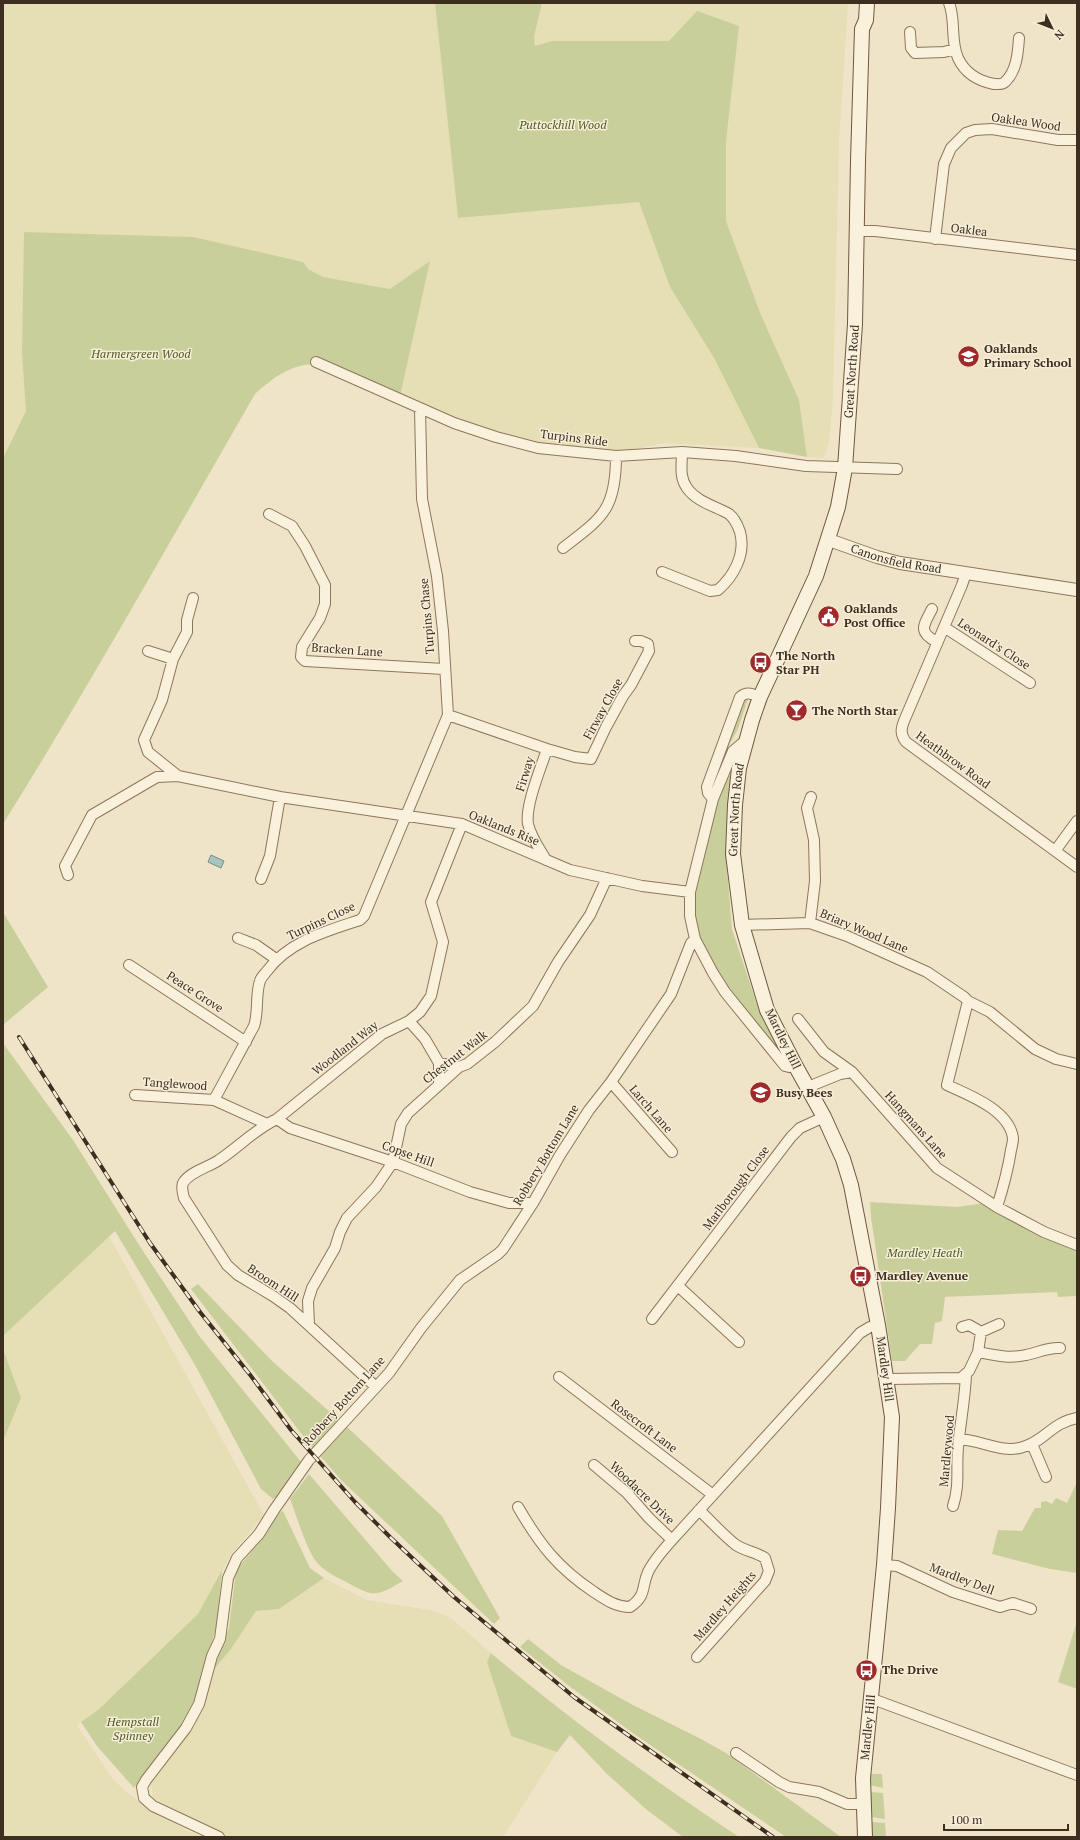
<svg xmlns="http://www.w3.org/2000/svg" width="1080" height="1840" font-family="'PT Serif',serif">
<rect width="100%" height="100%" fill="#f0e4c8"/>
<path fill="#e6deb5" d="M 3,3 L 435,3 L 458,218 L 639,202 L 670,287 L 714,358 L 759,448 L 664,443 L 627,451 L 591,452 L 540,444 L 461,423 L 400,396 L 429,262 L 390,289 L 323,277 L 308,269 L 193,237 L 24,232 L 26,411 L 3,458 Z
M 542,3 L 848,3 L 839,143 L 833,398 L 829,444 L 823,458 L 807,457 L 799,400 L 761,315 L 726,221 L 726,141 L 698,11 L 669,41 L 552,41 L 535,46 L 534,37 Z
M 109,1236 L 264,1515 L 232,1553 L 198,1614 L 98,1710 L 77,1725 L 112,1778 L 124,1790 L 142,1803 L 186,1830 L 202,1837 L 3,1837 L 3,1441 L 21,1398 L 3,1349 L 3,1336 Z
M 324,1578 L 367,1600 L 435,1611 L 451,1618 L 491,1653 L 487,1662 L 511,1736 L 557,1752 L 503,1837 L 226,1837 L 153,1798 L 151,1784 L 186,1736 L 202,1709 L 212,1672 L 231,1649 L 256,1611 L 279,1609 Z"/>
<path fill="#c9cf9b" d="M 435,3 L 542,3 L 534,37 L 535,46 L 552,41 L 669,41 L 697,11 L 739,26 L 726,141 L 726,221 L 761,315 L 799,400 L 807,457 L 759,448 L 714,358 L 670,287 L 639,202 L 458,218 Z
M 24,232 L 193,237 L 303,262 L 308,269 L 323,277 L 390,289 L 430,261 L 400,396 L 321,358 L 317,364 C 291,364 274,377 255,394 C 172,538 91,683 3,824 L 3,458 L 26,411 L 22,352 Z
M 746,698 L 748,699 L 738,729 L 724,754 L 715,783 L 713,782 L 743,699 Z
M 725,776 L 733,776 L 726,856 L 732,929 L 759,1011 L 784,1058 L 730,993 L 700,943 L 695,931 L 694,891 L 716,794 Z
M 3,912 L 48,987 L 3,1025 Z
M 3,1043 L 73,1140 L 141,1248 L 200,1337 L 302,1463 L 279,1495 L 273,1499 L 261,1489 L 195,1365 L 115,1231 L 3,1336 Z
M 870,1202 L 957,1207 L 985,1203 L 1077,1249 L 1077,1296 L 1058,1297 L 1057,1292 L 945,1297 L 942,1321 L 935,1323 L 932,1344 L 920,1344 L 905,1361 L 892,1361 L 871,1217 Z
M 198,1284 L 272,1361 L 339,1420 L 313,1449 L 191,1289 Z
M 3,1349 L 21,1398 L 3,1441 Z
M 346,1426 L 442,1516 L 500,1618 L 494,1624 L 343,1482 L 320,1456 Z
M 309,1474 L 393,1572 L 403,1581 C 377,1596 375,1598 348,1583 C 338,1578 328,1573 319,1565 C 307,1553 297,1516 290,1499 Z
M 1077,1482 L 1077,1573 L 1050,1569 L 992,1554 L 998,1530 L 1022,1531 L 1035,1508 L 1041,1508 L 1041,1502 L 1046,1501 L 1052,1504 L 1056,1498 L 1067,1503 Z
M 283,1511 L 310,1568 L 324,1578 L 279,1609 L 256,1611 L 231,1649 L 212,1672 L 229,1628 L 236,1570 L 267,1533 L 277,1514 Z
M 222,1570 L 217,1624 L 195,1705 L 186,1722 L 134,1788 L 97,1746 L 81,1722 L 98,1710 L 198,1614 Z
M 1077,1621 L 1077,1689 L 1058,1682 Z
M 528,1639 L 561,1665 L 631,1704 L 701,1739 L 726,1753 L 841,1837 L 786,1837 L 634,1734 L 573,1689 L 520,1647 Z
M 491,1653 C 569,1719 653,1780 739,1837 L 683,1837 L 647,1810 L 607,1774 L 570,1735 L 557,1752 L 511,1736 L 487,1662 Z
M 870,1774 L 882,1774 L 883,1788 L 870,1785 Z
M 870,1792 L 883,1793 L 885,1819 L 871,1817 Z
M 871,1822 L 885,1823 L 886,1837 L 873,1837 Z"/>
<path fill="#a9c4bc" stroke="#6f938a" d="M 211,855 L 224,861 L 221,868 L 208,862 Z"/>
<g fill="none" stroke-linecap="round" stroke-linejoin="round">
<defs>
<path id="minor" d="M 949,3 C 956,20 950,40 958,58 C 965,73 978,81 994,84 C 998,84 1002,85 1005,82 C 1017,71 1018,52 1019,38
M 910,32 L 911,48 L 915,53 L 944,52 L 955,49
M 857,231 L 875,231 L 1077,255
M 935,239 L 944,164 L 951,148 L 966,133 L 975,130 L 992,129 L 1058,140 L 1077,140
M 316,362 L 454,423 L 496,437 L 538,448 L 616,456 L 682,452 L 736,456 L 806,466 L 897,469
M 269,514 L 292,526 L 305,546 L 325,585 L 325,604 L 320,618 L 302,647 L 301,657 L 305,661 L 444,669
M 563,548 C 602,518 616,510 616,456
M 662,572 L 710,591 L 718,590 C 734,576 746,554 740,532 C 738,526 734,518 729,514 C 715,506 697,502 687,488 C 679,477 682,465 682,452
M 966,573 L 962,585 L 904,721 C 901,729 900,734 906,742 L 1077,867
M 193,598 L 187,620 L 187,632 L 173,659 L 162,700 L 144,740 L 148,752 L 178,776 L 280,797 L 462,824 L 570,870 L 642,886 L 690,892
M 932,609 C 924,625 917,632 937,642
M 944,627 L 1030,683
M 148,651 L 173,659
M 448,715 L 547,749 L 575,757 L 591,759 L 606,727 L 623,696 L 631,685 L 649,651 L 648,644 L 641,641 L 635,641
M 746,740 L 733,751 L 713,799 L 690,892 L 690,916 L 695,939 L 713,973 L 725,992 L 785,1066 L 789,1067 L 795,1065
M 713,799 L 708,793 L 707,787 L 740,697 C 747,691 752,694 760,697
M 1055,851 L 1077,821
M 546,860 C 539,848 531,837 528,824 C 525,805 541,768 547,749
M 68,875 L 65,866 L 92,815 L 157,777 L 178,776
M 261,879 L 270,856 L 280,797
M 810,923 L 815,881 L 814,840 L 807,808 L 811,797
M 742,925 L 810,923 L 847,936 L 927,972 L 964,997 L 968,1001 L 990,1012 L 1035,1049 L 1056,1059 L 1077,1064
M 238,938 L 256,945 L 276,959
M 129,965 L 246,1042
M 968,1001 L 947,1085 C 969,1095 1009,1110 1013,1138 C 1013,1141 1012,1146 1011,1150 C 1008,1170 1003,1188 997,1207
M 798,1019 L 824,1052 L 852,1072 L 937,1168 L 997,1207 L 1044,1232 L 1077,1245
M 409,1021 L 425,1039 L 439,1063 L 459,1067
M 439,1063 L 439,1084
M 611,1082 L 672,1152
M 808,1087 L 840,1074 L 852,1072
M 135,1095 L 214,1100
M 277,1119 L 290,1128 L 393,1162 L 470,1192 L 509,1203 L 533,1203
M 267,1124 L 214,1100 L 254,1026 C 259,1012 255,995 260,981 C 261,977 265,974 267,971 C 289,941 327,931 360,920 L 364,916 L 448,715 L 443,631 L 437,576 L 422,499 L 420,409
M 678,1286 L 739,1342
M 652,1319 L 791,1137 L 800,1128 L 824,1117
M 309,1325 L 308,1301 L 312,1288 L 335,1248 L 340,1232 L 347,1218 L 376,1187 L 393,1162 L 401,1124 L 408,1113 L 459,1067 L 467,1064 L 495,1042 L 533,1006 L 558,962 L 590,915 L 607,878
M 962,1327 L 969,1325 L 981,1332 L 999,1324
M 978,1352 L 981,1332
M 559,1377 L 713,1495
M 887,1379 L 961,1378 L 969,1371 L 978,1352 C 994,1355 1009,1359 1026,1355 C 1037,1353 1048,1347 1060,1348
M 376,1387 L 290,1308 L 273,1296 L 238,1275 L 227,1265 L 184,1198 C 183,1194 181,1188 183,1183 C 189,1172 209,1167 219,1160 C 239,1147 255,1129 277,1119 L 382,1034 L 409,1021 L 420,1012 L 431,996 L 443,942 L 431,902 L 462,824
M 959,1439 C 981,1440 1002,1454 1023,1447 C 1045,1441 1051,1423 1077,1418
M 1032,1444 L 1046,1477
M 594,1465 L 627,1493 L 649,1518 L 672,1540
M 953,1506 C 960,1485 956,1469 958,1448 C 960,1424 965,1400 966,1375
M 518,1507 C 540,1545 558,1568 594,1592 C 606,1600 616,1607 630,1607 C 647,1595 641,1588 648,1572 C 654,1560 663,1550 672,1540 L 860,1333 L 870,1327 L 878,1325
M 884,1565 L 897,1566 L 953,1592 L 1000,1607 L 1013,1603 L 1031,1609
M 697,1657 L 765,1581 L 769,1571 L 765,1558 C 756,1552 745,1551 736,1545 C 723,1535 711,1521 699,1510
M 870,1698 L 1077,1775
M 736,1753 L 779,1782 L 789,1787 L 819,1792 L 847,1804 L 863,1804
M 219,1837 L 153,1806 L 144,1798 L 142,1787 L 146,1780 L 186,1728 L 199,1704 L 212,1656 L 220,1639 L 228,1578 L 237,1558 L 259,1534 L 274,1510 L 309,1460 L 389,1373 L 421,1328 L 460,1280 L 498,1254 L 503,1249 L 533,1203 L 560,1155 L 589,1110 L 611,1082 L 671,994 L 691,943 L 695,939"/>
<g id="tertiary">
<path id="s1" d="M 829,540 L 877,557 L 900,563 L 1077,590"/>
</g>
<g id="secondary">
<path id="s2" d="M 865,1837 L 863,1778 L 884,1565 L 888,1508 L 892,1417 L 878,1325 L 851,1185 L 843,1159 L 824,1117 L 795,1065 L 767,1010 L 742,925 L 733,854 L 735,805 L 739,768 L 752,720 L 760,697 L 816,576 L 838,507 L 845,468 L 855,324 L 858,161 L 862,29 L 866,20 L 867,3"/>
</g>
</defs>
<use href="#minor" stroke="#8d765c" stroke-width="12"/>
<use href="#tertiary" stroke="#8d765c" stroke-width="14"/>
<use href="#secondary" stroke="#6f573f" stroke-width="16"/>
<use href="#minor" stroke="#faf1dc" stroke-width="10"/>
<use href="#tertiary" stroke="#faf1dc" stroke-width="12"/>
<use href="#secondary" stroke="#faf1dc" stroke-width="14"/>
<defs>
<path id="rail" d="M 19,1037 L 150,1243 L 200,1312 L 251,1376 L 291,1430 L 355,1502 L 391,1538 L 454,1597 L 574,1697 L 773,1837"/>
</defs>
<use href="#rail" stroke="#3d2e20" stroke-width="4"/>
<use href="#rail" stroke="#f7eed8" stroke-width="2.5" stroke-dasharray="8" stroke-linecap="butt"/>
</g>
<defs>
<symbol id="school-disc" viewBox="-11 -11 22 22"><circle r="9.5" fill="#9e2a2b" stroke="#f7eed8"/><path d="M0-5L7-2L0 1L-7-2ZM-4 1L0 2.5L4 1V4Q0 6-4 4Z" fill="#fff"/></symbol>
<symbol id="civic-disc" viewBox="-11 -11 22 22"><circle r="9.5" fill="#9e2a2b" stroke="#f7eed8"/><path d="M-.6-6.5H3V-4.5H.6V-3L4-1V1h2V6H-6V1h2V-1L-.6-3ZM-1.2 2.5V6h2.4V2.5Z" fill="#fff"/></symbol>
<symbol id="bus-disc" viewBox="-11 -11 22 22"><circle r="9.5" fill="#9e2a2b" stroke="#f7eed8"/><path d="M-5-6H5V4H4V6H2V4H-2V6H-4V4H-5ZM-3.5-4V0h7V-4ZM-3.5 1.2v1.5H-2V1.2ZM2 1.2v1.5H3.5V1.2Z" fill="#fff"/></symbol>
<symbol id="bar-disc" viewBox="-11 -11 22 22"><circle r="9.5" fill="#9e2a2b" stroke="#f7eed8"/><path d="M-6-5H6L.8 .8V4.5H3.5V6h-7V4.5H-.8V.8Z" fill="#fff"/></symbol>
</defs>
<g fill-rule="evenodd">
<use href="#school-disc" x="956" y="344" width="25" height="25"/>
<use href="#civic-disc" x="816" y="604" width="25" height="25"/>
<use href="#bus-disc" x="748" y="650" width="25" height="25"/>
<use href="#bar-disc" x="784" y="698" width="25" height="25"/>
<use href="#school-disc" x="748" y="1080" width="25" height="25"/>
<use href="#bus-disc" x="848" y="1264" width="25" height="25"/>
<use href="#bus-disc" x="854" y="1658" width="25" height="25"/>
</g>
<g text-anchor="middle" stroke-width="3" stroke-linejoin="round" paint-order="stroke">
<g font-size="12" fill="#3d2e20" stroke="#f7eed8">
<text transform="translate(1026 122) rotate(8)" y="4">Oaklea Wood</text>
<text transform="translate(969 230) rotate(7)" y="4">Oaklea</text>
<text dy="4" stroke="none"><textPath href="#s2" startOffset="1514">Great North Road</textPath></text>
<text transform="translate(574 438) rotate(7)" y="4">Turpins Ride</text>
<text dy="4" stroke="none"><textPath href="#s1" startOffset="70">Canonsfield Road</textPath></text>
<text transform="translate(427 616) rotate(-95)" y="4">Turpins Chase</text>
<text transform="translate(994 644) rotate(33)" y="4">Leonard's Close</text>
<text transform="translate(347 650) rotate(4)" y="4">Bracken Lane</text>
<text transform="translate(603 709) rotate(-61)" y="4">Firway Close</text>
<text transform="translate(953 760) rotate(36)" y="4">Heathbrow Road</text>
<text transform="translate(525 774) rotate(-73)" y="4">Firway</text>
<text dy="4" stroke="none"><textPath href="#s2" startOffset="1056">Great North Road</textPath></text>
<text transform="translate(504 828) rotate(22)" y="4">Oaklands Rise</text>
<text transform="translate(321 921) rotate(-25)" y="4">Turpins Close</text>
<text transform="translate(864 931) rotate(23)" y="4">Briary Wood Lane</text>
<text transform="translate(195 992) rotate(33)" y="4">Peace Grove</text>
<text transform="translate(783 1039) rotate(64)" y="4">Mardley Hill</text>
<text transform="translate(345 1048) rotate(-38)" y="4">Woodland Way</text>
<text transform="translate(455 1057) rotate(-38)" y="4">Chestnut Walk</text>
<text transform="translate(175 1084) rotate(4)" y="4">Tanglewood</text>
<text transform="translate(651 1109) rotate(49)" y="4">Larch Lane</text>
<text transform="translate(916 1125) rotate(48)" y="4">Hangmans Lane</text>
<text transform="translate(408 1154) rotate(20)" y="4">Copse Hill</text>
<text transform="translate(546 1155) rotate(-59)" y="4">Robbery Bottom Lane</text>
<text transform="translate(736 1188) rotate(-53)" y="4">Marlborough Close</text>
<text transform="translate(273 1283) rotate(33)" y="4">Broom Hill</text>
<text transform="translate(885 1369) rotate(82)" y="4">Mardley Hill</text>
<text transform="translate(344 1401) rotate(-48)" y="4">Robbery Bottom Lane</text>
<text transform="translate(644 1426) rotate(37)" y="4">Rosecroft Lane</text>
<text transform="translate(947 1451) rotate(-85)" y="4">Mardleywood</text>
<text transform="translate(642 1493) rotate(44)" y="4">Woodacre Drive</text>
<text transform="translate(962 1579) rotate(21)" y="4">Mardley Dell</text>
<text transform="translate(725 1606) rotate(-49)" y="4">Mardley Heights</text>
<text dy="4" stroke="none"><textPath href="#s2" startOffset="110">Mardley Hill</textPath></text>
</g>
<g font-size="12" font-style="italic" fill="#4d5a26" stroke="#f7eed8">
<text x="563" y="129">Puttockhill Wood</text>
<text x="141" y="358">Harmergreen Wood</text>
<text x="925" y="1257">Mardley Heath</text>
<text x="133" y="1726">Hempstall<tspan x="133" dy="14">Spinney</tspan></text>
</g>
<g font-size="12" font-weight="bold" fill="#3d2e20" stroke="#f7eed8" text-anchor="start">
<text x="984" y="353">Oaklands<tspan x="984" dy="14">Primary School</tspan></text>
<text x="844" y="613">Oaklands<tspan x="844" dy="14">Post Office</tspan></text>
<text x="776" y="660">The North<tspan x="776" dy="14">Star PH</tspan></text>
<text x="812" y="715">The North Star</text>
<text x="776" y="1097">Busy Bees</text>
<text x="876" y="1280">Mardley Avenue</text>
<text x="882" y="1674">The Drive</text>
</g>
</g>
<rect width="1080" height="1840" fill="none" stroke="#3d2e20" stroke-width="8"/>
<g transform="translate(1052 28) rotate(133)" stroke="#f7eed8" stroke-width="3" paint-order="stroke">
<path d="M0-3L7 15L0 10L-7 15Z" fill="#3d2e20"/>
<text y="-6" font-size="11" font-weight="bold" text-anchor="middle" fill="#3d2e20">N</text>
</g>
<path d="M944 1824v6h124v-6" fill="none" stroke="#3d2e20" stroke-width="2"/>
<text x="950" y="1824" font-size="12" fill="#3d2e20" stroke="#f7eed8" stroke-width="3" paint-order="stroke">100 m</text>
</svg>
